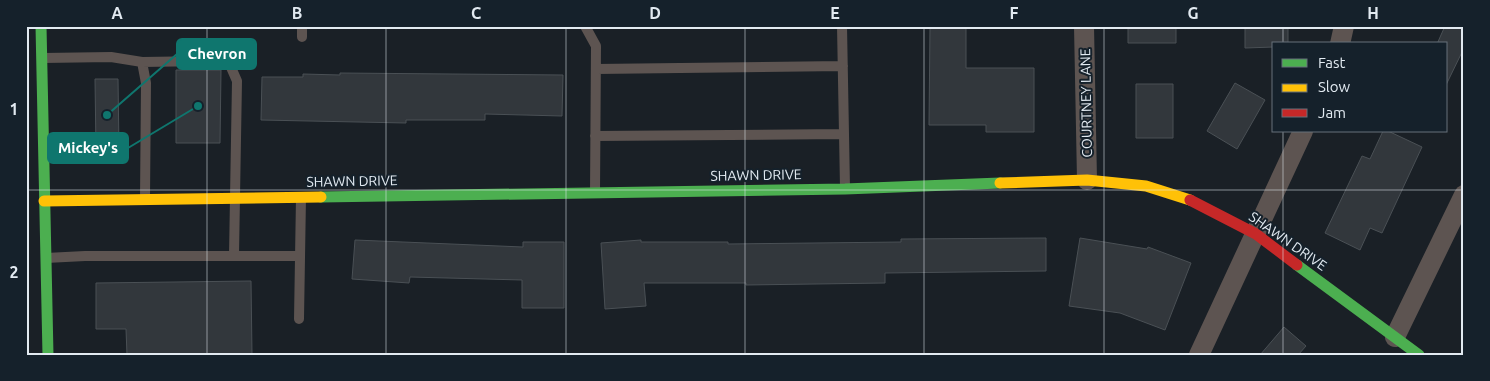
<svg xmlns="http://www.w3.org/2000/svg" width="1490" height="381" font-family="Ubuntu,sans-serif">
<rect width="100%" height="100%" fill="#1a2026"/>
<path fill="#32373c" stroke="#4a5055" d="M 930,26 L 966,26 L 966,68 L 1034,68 L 1034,132 L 986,132 L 986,125 L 929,125 Z
M 1128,26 L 1176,26 L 1176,43 L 1128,43 Z
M 1245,26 L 1288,26 L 1288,44 L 1274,44 L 1274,47 L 1245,48 Z
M 1445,26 L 1464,26 L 1464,48 L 1446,85 L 1446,44 L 1437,44 Z
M 176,70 L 221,70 L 220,143 L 176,143 Z
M 340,73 L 563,75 L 562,116 L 485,114 L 485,120 L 406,120 L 406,123 L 261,120 L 262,77 L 303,77 L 303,74 L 340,75 Z
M 95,79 L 118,79 L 119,150 L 96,150 Z
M 1235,83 L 1265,100 L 1237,149 L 1207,131 Z
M 1136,84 L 1173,84 L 1173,138 L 1136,138 Z
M 1383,131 L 1388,131 L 1422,147 L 1382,233 L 1370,228 L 1360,250 L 1325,233 L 1362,156 L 1370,159 Z
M 1046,238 L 1046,271 L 885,273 L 885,283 L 746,285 L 746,283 L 644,283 L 646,306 L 605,309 L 601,243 L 641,240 L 641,242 L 728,242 L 728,244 L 901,242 L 901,239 Z
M 1080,238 L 1147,249 L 1148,247 L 1191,263 L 1165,330 L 1120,313 L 1069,306 Z
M 355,240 L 523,247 L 523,242 L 564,242 L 564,308 L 522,308 L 522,280 L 410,277 L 409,283 L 352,279 Z
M 251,281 L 252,355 L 127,355 L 126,329 L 96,329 L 96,283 Z
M 1284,327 L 1306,346 L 1298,355 L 1260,355 Z"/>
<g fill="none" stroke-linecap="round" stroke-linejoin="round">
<path stroke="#5d5451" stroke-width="10" d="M 302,26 L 302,37
M 585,26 L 596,46 L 595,192
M 842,26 L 845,188
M 43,58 L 111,57 L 142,62 L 146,83 L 145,198
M 142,62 L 208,61 L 230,65 L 237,81 L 234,255
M 596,69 L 843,66
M 595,136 L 844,134
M 46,258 L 85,256 L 300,256
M 299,319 L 301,197"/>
<path stroke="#5d5451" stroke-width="20" d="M 1084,26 L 1087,180
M 1340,44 L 1344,26
M 1395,337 L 1464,195
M 1199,355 L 1303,131"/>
<path stroke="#4caf50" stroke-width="11" d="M 41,26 L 48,355
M 321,197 L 845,189 L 1000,183
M 1297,265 L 1419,355"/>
<path stroke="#ffc107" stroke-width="11" d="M 1000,183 L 1087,180 L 1146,186 L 1190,200
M 44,201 L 321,197"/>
<path stroke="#c62828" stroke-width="11" d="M 1190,200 L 1256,234 L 1297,265"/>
</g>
<path fill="none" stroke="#e2eaf1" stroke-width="1" stroke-opacity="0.55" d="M 207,26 L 207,355M 386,26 L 386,355M 566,26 L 566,355M 745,26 L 745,355M 924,26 L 924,355M 1104,26 L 1104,355M 1283,26 L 1283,44M 1283,131 L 1283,355M 26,190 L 1464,190"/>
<g text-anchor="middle" stroke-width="4" stroke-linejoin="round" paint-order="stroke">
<g font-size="14" fill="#e2eaf1" stroke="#15212b">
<text transform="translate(1086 103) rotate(-91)" y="5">COURTNEY LANE</text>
<text transform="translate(756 175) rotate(-1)" y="5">SHAWN DRIVE</text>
<text transform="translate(352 181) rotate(-1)" y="5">SHAWN DRIVE</text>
<text transform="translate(1288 241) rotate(35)" y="5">SHAWN DRIVE</text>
</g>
</g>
<path fill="none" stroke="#0f766e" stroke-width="2" d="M107 115L177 54M198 106L128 148"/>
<g fill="#0f766e" stroke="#15212b" stroke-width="2">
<circle cx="107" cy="115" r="5"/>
<circle cx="198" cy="106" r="5"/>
</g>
<g fill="#0f766e" stroke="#0f766e" stroke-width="2">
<rect x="177" y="39" width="79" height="30" rx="5"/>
<rect x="48" y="133" width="80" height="30" rx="5"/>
</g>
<g font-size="15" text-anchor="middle" font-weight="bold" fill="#fff">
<text x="217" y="59">Chevron</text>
<text x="88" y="153">Mickey's</text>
</g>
<rect width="1490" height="381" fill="none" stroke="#15212b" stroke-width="55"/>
<rect x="1272" y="42" width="175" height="90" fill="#15212b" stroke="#67717a"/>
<rect x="1282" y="59" width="25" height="8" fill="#4caf50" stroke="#67717a"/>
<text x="1318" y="68" font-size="15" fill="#e2eaf1">Fast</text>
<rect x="1282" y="84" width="25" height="8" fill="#ffc107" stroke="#67717a"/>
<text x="1318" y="92" font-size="15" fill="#e2eaf1">Slow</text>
<rect x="1282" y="109" width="25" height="8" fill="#c62828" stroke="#67717a"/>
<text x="1318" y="118" font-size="15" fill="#e2eaf1">Jam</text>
<rect x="28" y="28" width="1434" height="326" fill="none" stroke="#e2eaf1" stroke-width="2"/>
<g font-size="16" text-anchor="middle" font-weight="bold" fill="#e2eaf1">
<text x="117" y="19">A</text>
<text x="297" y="19">B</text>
<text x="476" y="19">C</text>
<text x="655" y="19">D</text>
<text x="835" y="19">E</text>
<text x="1014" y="19">F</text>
<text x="1193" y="19">G</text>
<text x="1373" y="19">H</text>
<text x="14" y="115">1</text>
<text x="14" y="278">2</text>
</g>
</svg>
